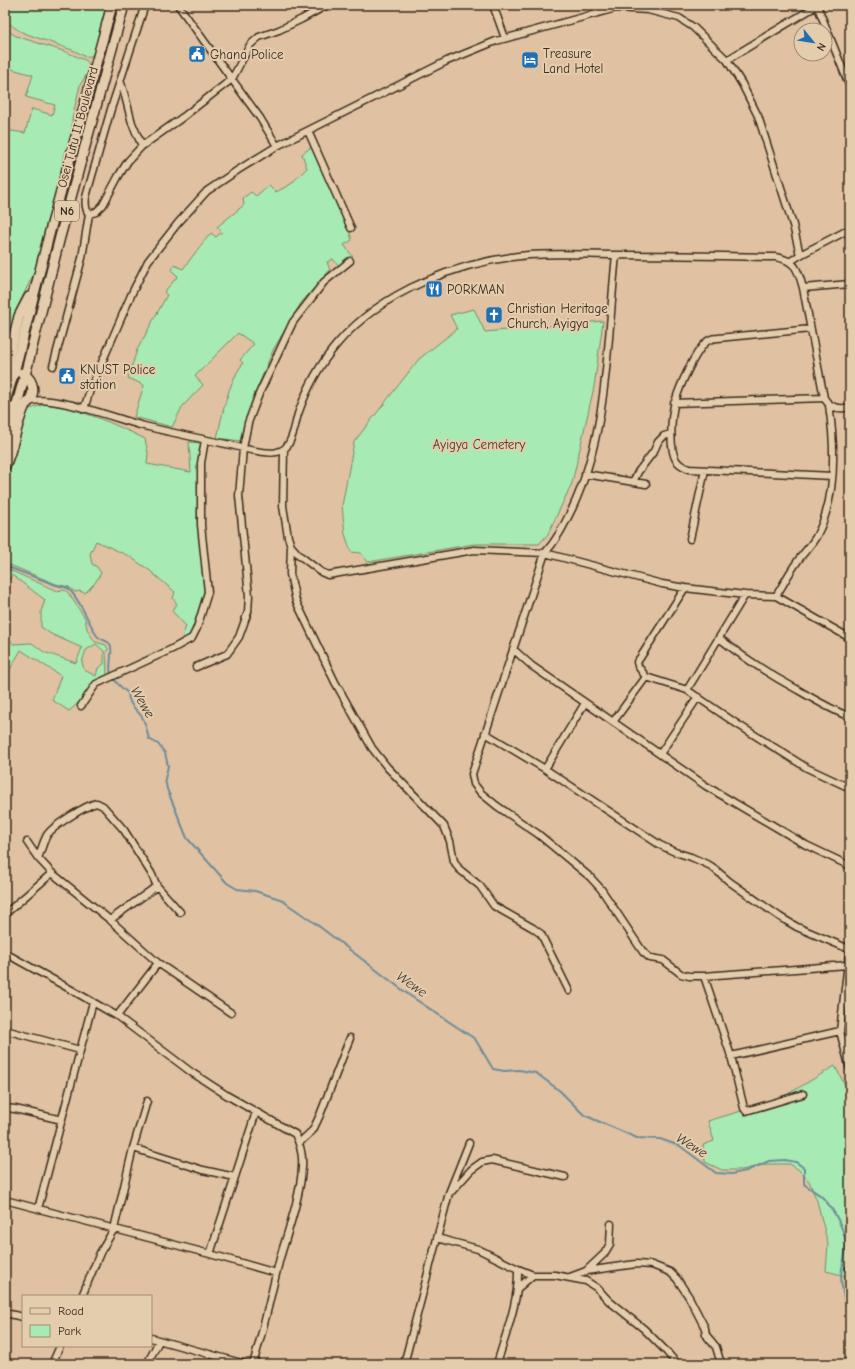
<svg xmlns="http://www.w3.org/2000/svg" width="855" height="1369" font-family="'Comic Neue',sans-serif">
<rect width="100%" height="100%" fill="#e0c2a2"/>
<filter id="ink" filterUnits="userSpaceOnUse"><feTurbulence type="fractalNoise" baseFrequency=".025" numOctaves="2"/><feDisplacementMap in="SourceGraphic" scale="8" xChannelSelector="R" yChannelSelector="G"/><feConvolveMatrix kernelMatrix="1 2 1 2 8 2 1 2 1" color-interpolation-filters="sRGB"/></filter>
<g filter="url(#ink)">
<path fill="#a8eab3" stroke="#728a68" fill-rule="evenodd" d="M 5,5 L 106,5 L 94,53 L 91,56 L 86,57 L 75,51 L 24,33 C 9,25 5,22 5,5 Z
M 5,27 L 11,33 L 16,36 L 66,52 L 87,61 L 89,65 L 88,72 L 80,85 L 72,119 L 72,135 L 34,273 L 16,310 L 5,350 L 5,130 L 25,133 L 32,109 L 52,115 L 55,105 L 26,97 L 33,75 L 5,67 Z
M 313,146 L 344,215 L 352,240 L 344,245 L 353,257 L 339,266 L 333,259 L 327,262 L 330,270 L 301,303 L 273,350 L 252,401 L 241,441 L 217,438 C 223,413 227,385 243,363 L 240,360 L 254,344 L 238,333 L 195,376 L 203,385 L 182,407 L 172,427 L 134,417 L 144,385 L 128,378 L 137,350 L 167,295 L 164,292 L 178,276 L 172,271 L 174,265 L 183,269 L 201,245 L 211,233 L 216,237 L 222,232 L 217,227 L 244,205 L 243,198 L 251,192 L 256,196 L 269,185 L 276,192 L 291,184 L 307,168 L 302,154 Z
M 474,309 L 485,332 L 603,321 L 594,387 L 572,483 L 548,534 L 539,544 L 474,544 L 368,562 L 361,553 L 351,552 L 345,534 L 342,506 L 354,442 L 419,359 L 457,329 L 450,315 Z
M 46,404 C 81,409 113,423 145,439 L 148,453 L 147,464 L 191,472 L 189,442 L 201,443 L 199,476 L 197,519 L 205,588 L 190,636 L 181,641 L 186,626 L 172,611 L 177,604 L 173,598 L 175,592 L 149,570 L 129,556 L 96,541 L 90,554 L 92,564 L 97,567 L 101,573 L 95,583 L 85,593 L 79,591 L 75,592 L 69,587 L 56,584 L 5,563 L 5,476 L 13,455 L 23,416 L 30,409 Z
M 5,568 L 57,591 L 62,590 L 67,591 L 85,618 L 87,629 L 95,642 L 106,645 L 108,649 L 106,652 L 107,676 L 97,682 L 85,697 L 69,711 L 52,700 L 61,676 L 21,650 L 5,678 L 5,632 L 13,644 L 32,643 L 44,652 L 76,663 L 82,648 L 51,634 L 41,627 L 41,612 L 45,600 L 12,575 L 5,585 ZM 96,644 L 104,651 L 104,664 L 98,668 L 96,676 L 84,670 L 82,662 L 86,650 Z
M 835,1066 L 850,1095 L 850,1277 L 826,1271 L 828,1244 L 817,1201 L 809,1181 L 799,1170 L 790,1164 L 768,1164 L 742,1170 L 722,1170 L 705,1162 L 703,1145 L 714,1141 L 708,1121 L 778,1100 Z"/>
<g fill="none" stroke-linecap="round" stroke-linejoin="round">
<path stroke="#6c8c9a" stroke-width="2" d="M 5,566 L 56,585 L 68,588 C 82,602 87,620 97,636 C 100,640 107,640 110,644 C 114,648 108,667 111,674 C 114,682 122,688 128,693 C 129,707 136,708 142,717 C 146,723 147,733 149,739 L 158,744 L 165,753 L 168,766 L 165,779 L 167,789 L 187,838 L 227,883 L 237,889 L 255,891 L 280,899 L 316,924 L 409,995 L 475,1039 L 493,1069 L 504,1071 L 519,1070 L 536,1073 L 560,1091 L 584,1115 L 637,1138 L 660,1139 L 680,1146 L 716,1173 L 732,1174 L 746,1171 L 769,1161 L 785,1160 L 796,1162 L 804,1168 L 804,1184 C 810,1189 818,1193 823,1198 C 833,1208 847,1233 846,1248 C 845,1257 842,1266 841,1275 C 841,1289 845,1303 850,1317"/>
<defs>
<path id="minor" d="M 178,5 L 260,118 L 277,146
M 493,5 L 505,38
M 817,5 L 850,87
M 727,60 L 818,5
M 121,83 L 125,96 L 132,123 L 142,146
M 308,131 L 351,228
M 89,214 L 96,212 L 103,205 L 118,177 L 128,161 L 142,146 L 183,117 L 232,79 L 250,45 L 259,37 L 279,30 L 302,19 L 327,5
M 616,255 C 607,340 609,430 572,509 C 564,525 557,540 545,553 L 478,756 L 472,774 L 474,784 L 481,793 L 497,806 L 538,834 L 590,877 L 601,889 L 643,952 L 650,958 L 663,960 L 681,974 L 689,976 L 704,976 L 847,965
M 791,261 L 800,255 L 850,229
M 803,288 L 850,284
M 811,329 L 718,338 C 715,338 711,339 709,340 C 696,348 679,388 675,402 C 671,415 669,449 676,460 C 679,465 684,467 689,469 L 832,476
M 53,366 L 82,258 L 89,214 C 85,209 85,204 86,197 L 111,109 L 145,5
M 29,402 C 49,393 120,420 144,426 C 173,433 202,439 231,445 C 242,448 267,455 277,452 C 281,451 285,449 287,446 C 294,437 295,424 298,414 C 307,388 320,364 337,344 C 383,290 460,261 529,255 C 559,253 589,255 618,255 C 671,255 723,256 775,257 C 796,260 798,270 803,288 L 824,398 C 830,408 839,410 850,407
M 674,403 L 824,398
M 84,409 L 90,390 L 132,293 L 148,261 L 178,223 L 207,191 L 238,170 L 277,146 L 447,61 L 496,41 L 616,8 L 648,10 L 679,18 L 693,27 L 727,60 L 742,84 L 758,116 L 793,225 L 800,255
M 284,449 L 283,506 L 288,537 L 291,546 L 299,555 L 321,572 L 328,575 L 474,550 L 545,553 L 662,584 L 685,588 L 745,595 L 776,596 L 850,638
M 585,474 L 646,484
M 633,482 L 638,472 L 654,451 L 658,442 L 664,436 L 671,434
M 690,539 L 705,470
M 291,546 L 290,574 L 296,601 L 335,682 L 372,748 L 387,767 L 444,826 L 450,841 L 454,861 L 459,869 L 480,886 L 494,906 L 533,928 L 541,934 L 569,991
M 685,588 L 640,658 L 637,662 L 638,666 L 646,677 L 687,690 L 737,724 L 807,768 L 850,788
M 776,596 C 783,585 789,573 797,562 C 803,553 812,545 817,535 C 837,497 835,446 829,405
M 719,638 C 744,658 770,675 798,690 C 815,700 832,710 850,717
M 513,649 L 532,666 L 706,786 L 806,845 L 850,866
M 196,667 L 227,654 L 239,637 L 248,612 L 249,596 L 239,496 L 243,448 L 248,423 L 259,394 L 293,322 L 324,282 L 350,261
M 687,690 L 745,595
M 81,706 L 96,684 L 172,649 L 192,638 L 197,628 L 208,592 L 201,525 L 201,463 L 205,440
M 613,722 L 646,677
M 485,733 L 545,769 L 660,845 L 675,852 L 691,857 L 711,866 L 730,882 L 780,917 L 797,927 L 849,949
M 660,754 L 698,697
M 545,769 L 585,703
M 27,842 L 38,858 L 52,873 L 110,920 L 158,963 L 231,1013
M 38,858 C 41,851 43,842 47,835 C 53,826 86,805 97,803 L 103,806 L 124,830 L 151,873 L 157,886 L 180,912
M 5,914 L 52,873
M 110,920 L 157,886
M 5,953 L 70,989 L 117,1016 L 191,1072 L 228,1096 L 295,1134 C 300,1144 303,1156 302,1167 C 301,1194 288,1231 280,1258 C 271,1293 264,1329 253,1364
M 704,976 L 731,1056 L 744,1108 L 746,1111 L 803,1094
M 117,1016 L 158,963
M 5,1030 L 80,1050
M 840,1031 L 850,1069
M 731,1056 L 840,1031 L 850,945
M 5,1108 L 15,1109 L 62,1120
M 299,1143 L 313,1130 L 320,1115 L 350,1038
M 133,1148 L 203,1170 L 235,1177
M 452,1191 L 471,1170 L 482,1162 L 492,1160 L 565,1177
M 5,1200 L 210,1254 L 276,1273
M 38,1209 L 93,1002
M 437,1238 L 478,1249 L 518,1269 L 533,1275 L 555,1275 L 586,1281 L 597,1288 L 609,1301 L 644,1329 L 666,1351 L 677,1364
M 210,1254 L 256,1112
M 849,1269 L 850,1270
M 586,1271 L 636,1264 L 652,1265 L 670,1272 L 677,1279 L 689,1297 L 705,1328 L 706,1335 L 716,1347 L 721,1364
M 570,1277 L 586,1271 L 604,1254 L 610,1244 L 611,1224
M 518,1288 L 533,1275
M 82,1296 L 100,1253 L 114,1229 L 133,1148 L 147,1101
M 5,1313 L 23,1317
M 151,1338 L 245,1364
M 52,1364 L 60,1346
M 147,1364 L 159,1341
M 404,1364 L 449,1193 L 469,1143
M 497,1364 C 506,1333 519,1301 518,1269"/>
<path id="highway" d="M 5,372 L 19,316 L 29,297
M 5,402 L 16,365 L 50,231 L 112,5
M 12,408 C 33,410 41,383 22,373
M 5,446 L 25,375 L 60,237 L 124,5
M 5,466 C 14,446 16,424 25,405"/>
</defs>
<use href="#minor" stroke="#3b2a1e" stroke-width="9"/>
<use href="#highway" stroke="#3b2a1e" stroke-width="12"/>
<use href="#minor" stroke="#e4cdad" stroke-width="6"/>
<use href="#highway" stroke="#e4cdad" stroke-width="9"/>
</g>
</g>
<defs>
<symbol id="civic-square" viewBox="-11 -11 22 22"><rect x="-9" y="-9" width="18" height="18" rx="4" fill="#1f6fb2" stroke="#e4cdad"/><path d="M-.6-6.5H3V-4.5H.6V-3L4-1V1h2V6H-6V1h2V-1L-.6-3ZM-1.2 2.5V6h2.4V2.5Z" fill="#fff"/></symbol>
<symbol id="hotel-square" viewBox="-11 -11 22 22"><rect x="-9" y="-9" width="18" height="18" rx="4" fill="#1f6fb2" stroke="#e4cdad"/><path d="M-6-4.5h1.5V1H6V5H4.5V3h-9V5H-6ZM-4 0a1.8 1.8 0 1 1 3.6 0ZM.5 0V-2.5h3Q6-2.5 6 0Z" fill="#fff"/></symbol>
<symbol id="restaurant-square" viewBox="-11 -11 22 22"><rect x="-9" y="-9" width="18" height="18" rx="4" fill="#1f6fb2" stroke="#e4cdad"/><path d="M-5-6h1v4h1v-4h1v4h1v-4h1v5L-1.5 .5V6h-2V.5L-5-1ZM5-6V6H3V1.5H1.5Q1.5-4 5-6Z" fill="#fff"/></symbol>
<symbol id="church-square" viewBox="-11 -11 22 22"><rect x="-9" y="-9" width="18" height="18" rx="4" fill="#1f6fb2" stroke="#e4cdad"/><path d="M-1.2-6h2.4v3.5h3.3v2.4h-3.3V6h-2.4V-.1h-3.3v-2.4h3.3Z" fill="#fff"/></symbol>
</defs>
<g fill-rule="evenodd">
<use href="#civic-square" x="187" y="44" width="20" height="20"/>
<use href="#hotel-square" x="520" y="50" width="20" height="20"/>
<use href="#restaurant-square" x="424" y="279" width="20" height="20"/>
<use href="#church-square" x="484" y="305" width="20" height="20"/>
<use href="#civic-square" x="57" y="366" width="20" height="20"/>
</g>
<g text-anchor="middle" stroke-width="4" stroke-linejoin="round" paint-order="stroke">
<rect fill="#e4cdad" stroke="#6e5b49" stroke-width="1" x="55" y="201" width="24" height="20" rx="3"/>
<g font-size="12" font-weight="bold" fill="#3b2a1e">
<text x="67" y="215">N6</text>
</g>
<g font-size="13" fill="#3b2a1e" stroke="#e4cdad" text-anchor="start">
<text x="543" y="58">Treasure<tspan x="543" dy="15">Land Hotel</tspan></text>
<text x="210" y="59">Ghana Police</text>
<text x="447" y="294">PORKMAN</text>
<text x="507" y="313">Christian Heritage<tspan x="507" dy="15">Church, Ayigya</tspan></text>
<text x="80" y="374">KNUST Police<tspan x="80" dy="15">station</tspan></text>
</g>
<g font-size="13" fill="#3b2a1e" stroke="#e4cdad">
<text transform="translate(77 127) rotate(-75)" y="5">Osei Tutu II Boulevard</text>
</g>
<g font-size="13" fill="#463d2d" stroke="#e4cdad">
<text x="479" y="449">Ayigya Cemetery</text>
</g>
<g font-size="14" font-style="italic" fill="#433a33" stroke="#e4cdad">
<text transform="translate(143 702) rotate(60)" y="5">Wewe</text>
<text transform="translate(412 984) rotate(35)" y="5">Wewe</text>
<text transform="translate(692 1145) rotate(32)" y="5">Wewe</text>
</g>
</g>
<rect width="855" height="1369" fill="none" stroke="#e4cdad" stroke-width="20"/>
<rect x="10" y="10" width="835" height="1349" fill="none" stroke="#3b2a1e" stroke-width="1.5" filter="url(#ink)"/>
<rect x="22" y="1295" width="130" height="52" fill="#e4cdad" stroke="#a08c74"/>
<rect x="30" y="1308" width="20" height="6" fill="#e4cdad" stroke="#a08c74"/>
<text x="58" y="1315" font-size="12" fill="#3b2a1e">Road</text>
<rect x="30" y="1325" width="20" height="12" fill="#a8eab3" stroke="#a08c74"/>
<text x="58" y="1335" font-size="12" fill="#3b2a1e">Park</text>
<g transform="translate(813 42) rotate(120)"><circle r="19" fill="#e4cdad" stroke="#a08c74"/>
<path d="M0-3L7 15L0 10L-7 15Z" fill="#1f6fb2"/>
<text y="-6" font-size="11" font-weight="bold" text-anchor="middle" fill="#3b2a1e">N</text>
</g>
</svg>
